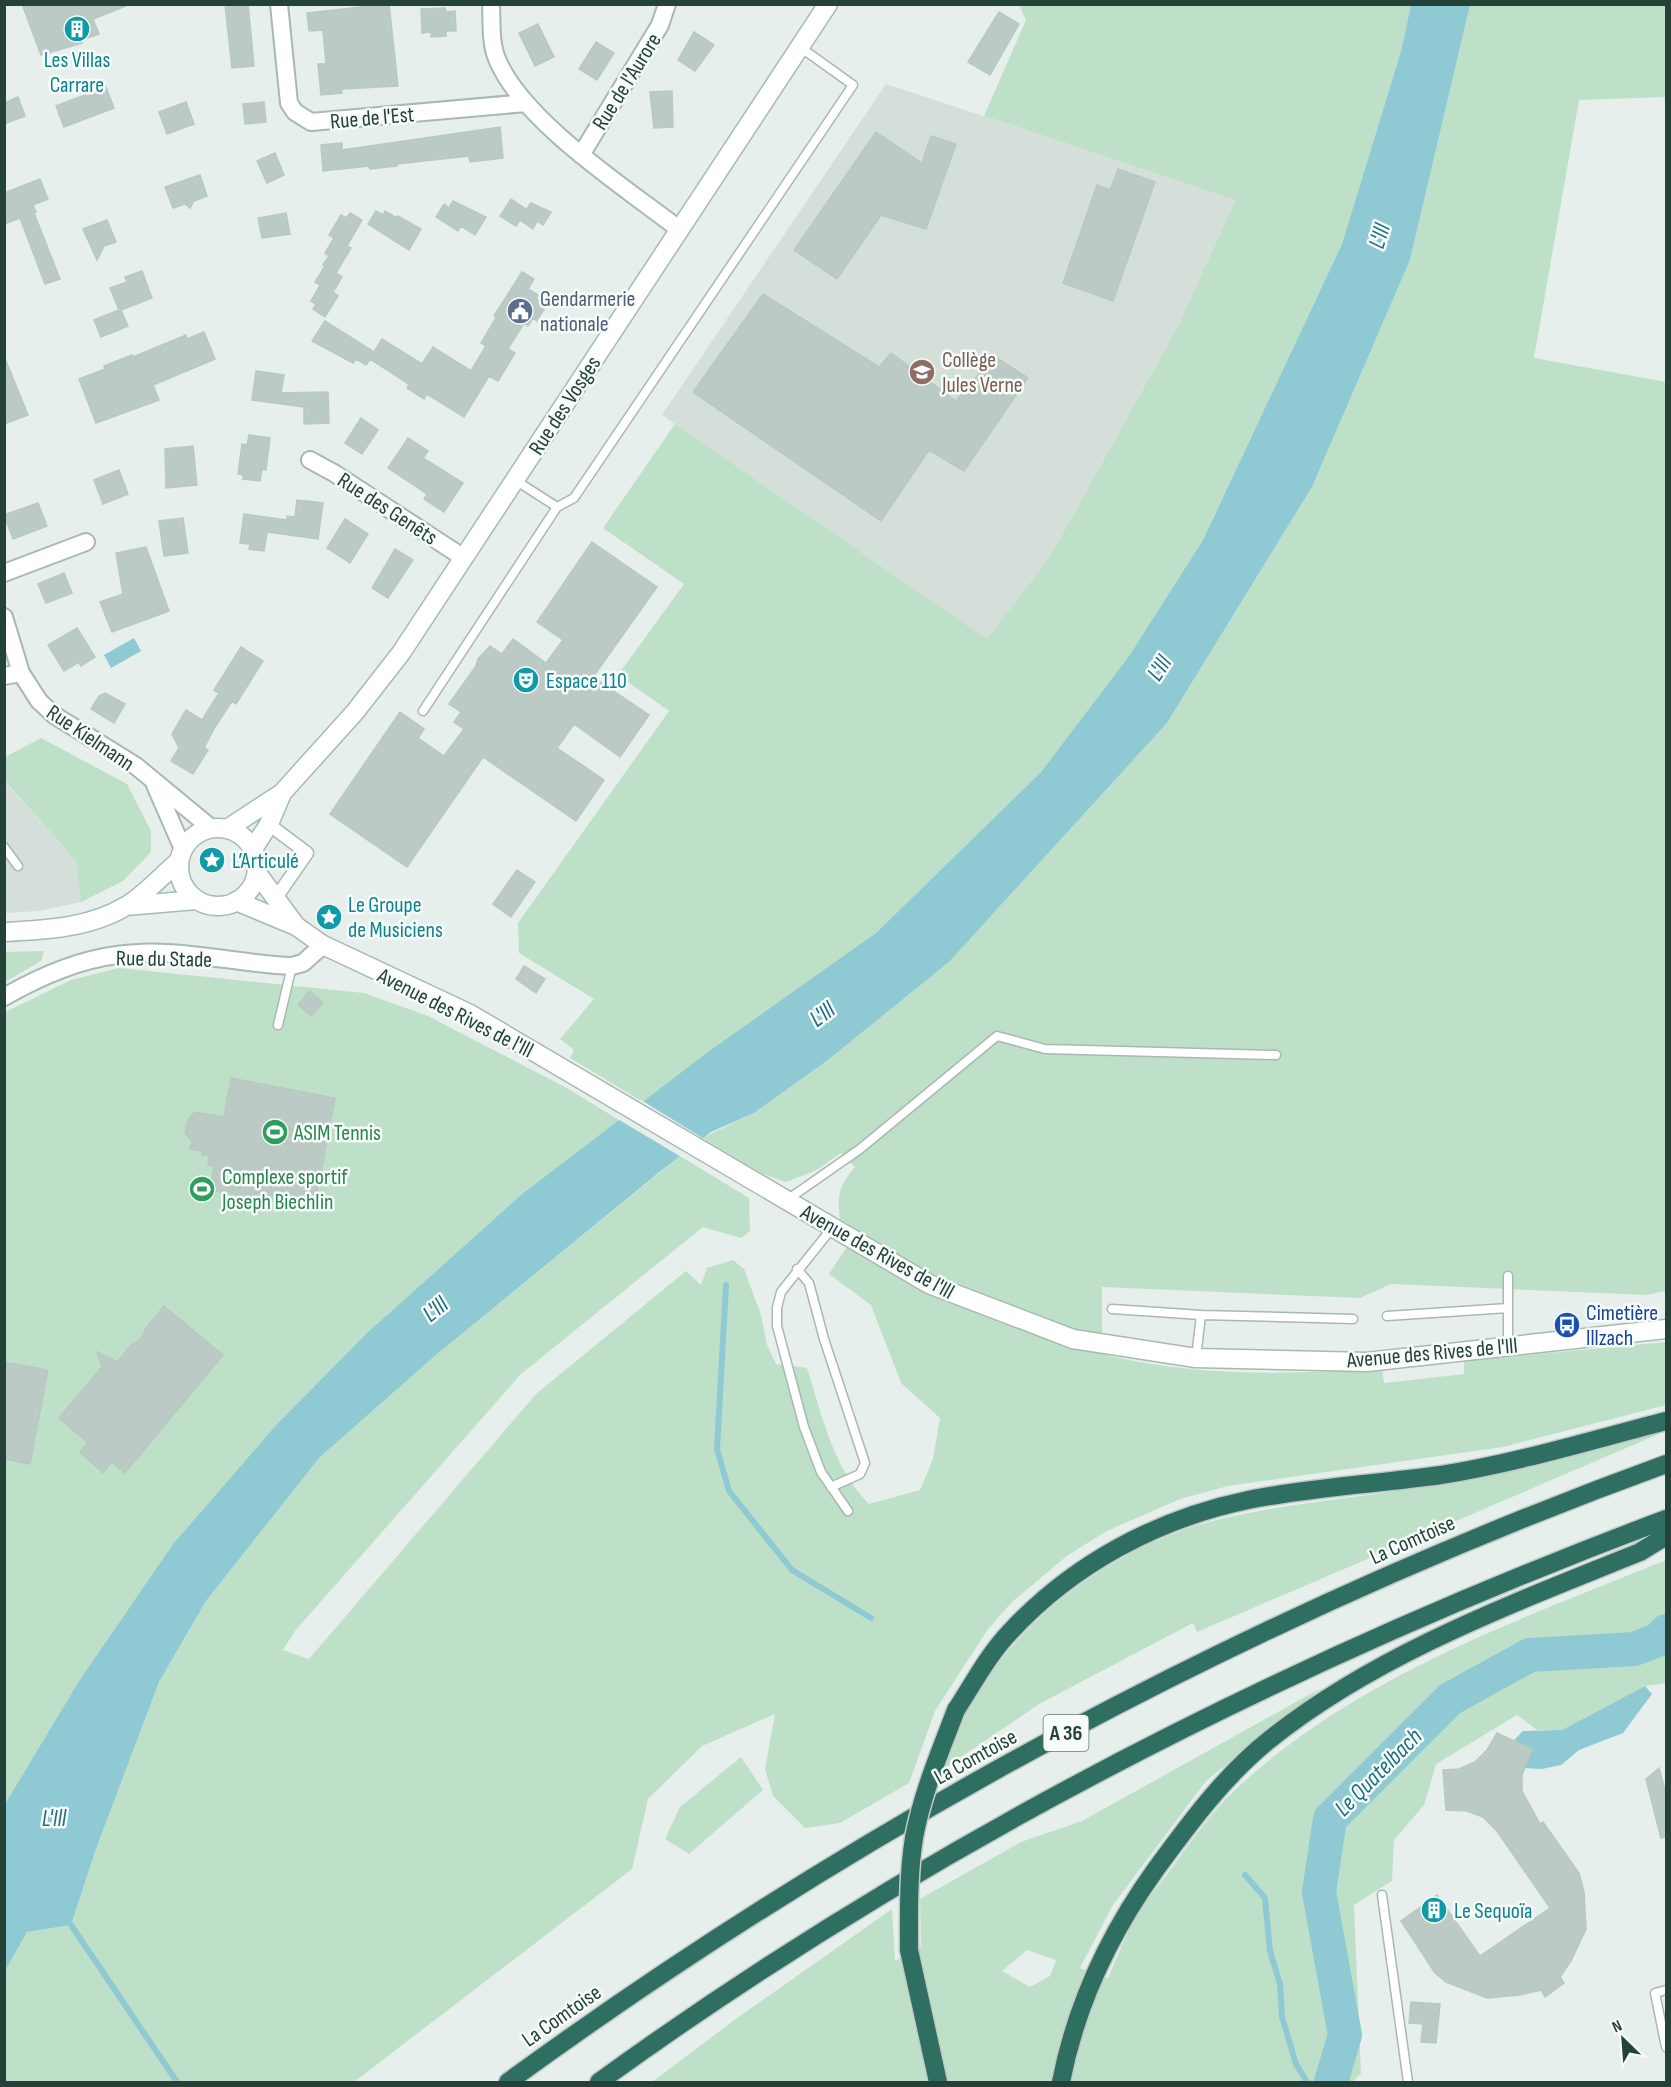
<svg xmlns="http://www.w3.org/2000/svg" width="1671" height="2087" font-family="'Sofia Sans Condensed',sans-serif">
<rect width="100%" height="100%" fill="#e6efeb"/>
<path fill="#d4dfda" d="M 886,84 L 1237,200 L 1177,328 L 1049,558 L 987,639 L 662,415 Z
M 4,781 L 76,861 L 81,902 L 39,911 L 5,913 Z"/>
<path fill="#bfe0c8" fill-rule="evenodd" d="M 1019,5 L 1411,5 L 1401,51 L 1342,244 L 1203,540 L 1129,656 L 1041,772 L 876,933 L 643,1102 L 570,1058 L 574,1050 L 560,1039 L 594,999 L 519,953 L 518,923 L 669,711 L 618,675 L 684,584 L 603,528 L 675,424 L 987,639 L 1049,558 L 1177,328 L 1236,200 L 984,116 L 1026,20 Z
M 1470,5 L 1666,5 L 1666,97 L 1579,100 L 1534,358 L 1666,382 L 1666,1291 L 1645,1295 L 1391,1284 L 1360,1298 L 1102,1287 L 1102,1354 C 1192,1377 1290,1375 1382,1368 L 1384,1383 L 1464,1374 L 1464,1361 L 1666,1342 L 1666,1405 L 1503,1447 L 1228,1486 L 1180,1499 L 1107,1531 L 1068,1555 L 1012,1602 L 988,1629 L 935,1711 L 909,1783 L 840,1823 L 805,1828 L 773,1796 L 765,1769 L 775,1714 L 702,1746 L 648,1799 L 632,1869 L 354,2082 L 5,2082 L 5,1971 L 27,1932 L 71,1925 L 96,1849 L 159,1682 L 206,1601 L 320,1457 L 436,1355 L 680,1156 L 749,1198 L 750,1231 L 741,1238 L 703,1227 L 521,1374 L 295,1631 L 283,1650 L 309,1659 L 536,1394 L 686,1271 L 701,1285 L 707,1268 L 733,1260 L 744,1269 L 761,1315 L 767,1345 L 776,1364 L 807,1368 C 822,1415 833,1468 869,1504 L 920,1490 L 933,1459 L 940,1418 L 901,1383 L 871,1305 L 829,1274 L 858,1230 L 840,1219 C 837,1194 839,1186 855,1167 L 841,1153 L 815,1171 L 786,1182 L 763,1174 L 702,1138 L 754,1113 L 828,1060 L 949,962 L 1167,723 L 1312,487 L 1410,260 Z
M 41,738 L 127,784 L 151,831 L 151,852 L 123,881 L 81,902 L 76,861 L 5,781 L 5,757 Z
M 44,951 L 41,961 L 5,982 L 5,952 Z
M 119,968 L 364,993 L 428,1016 L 565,1087 L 619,1120 L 522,1194 L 367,1333 L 277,1424 L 173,1544 L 79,1681 L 5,1804 L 5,1012 L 71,980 Z
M 1666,1431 L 1197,1632 L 1193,1623 L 1039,1704 L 942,1770 C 949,1753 955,1736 963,1719 C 1012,1620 1118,1542 1225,1518 C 1289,1503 1354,1499 1418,1487 C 1502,1473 1584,1450 1666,1431 Z
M 1666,1560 L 1666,1683 L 1645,1686 L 1562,1730 L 1537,1730 L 1517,1715 L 1436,1764 L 1424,1805 L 1394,1840 L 1392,1881 L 1354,1905 L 1361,2073 L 1353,2082 L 652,2082 L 737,2018 L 892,1909 L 895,1961 L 921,1946 L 920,1899 L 1021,1842 L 1082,1821 L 1321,1688 L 1206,1781 L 1113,1905 L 1080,1968 L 1108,1978 C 1117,1958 1125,1936 1136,1916 C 1146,1900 1160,1884 1171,1869 C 1191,1841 1212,1811 1237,1788 C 1358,1676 1516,1621 1666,1560 ZM 1027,1950 L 1056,1960 L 1050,1976 L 1030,1987 L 1002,1971 Z
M 741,1757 L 763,1790 L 689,1854 L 665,1839 L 680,1807 Z"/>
<path fill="#8ec9d4" d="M 1411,5 L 1470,5 L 1410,260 L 1312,487 L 1167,723 L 949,962 L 828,1060 L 754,1113 L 711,1132 L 662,1170 L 436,1355 L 320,1457 L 206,1601 L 159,1682 L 96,1849 L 71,1925 L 27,1932 L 5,1971 L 5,1804 L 79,1681 L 173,1544 L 277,1424 L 367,1333 L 522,1194 L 708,1052 L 876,933 L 1041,772 L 1129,656 L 1203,540 L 1342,244 L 1401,51 Z
M 134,638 L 141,651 L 111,668 L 104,655 Z
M 1645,1686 L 1652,1694 L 1623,1733 L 1579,1750 L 1561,1765 L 1542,1769 L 1524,1768 L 1513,1741 L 1523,1731 L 1562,1730 Z"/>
<path fill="#e6efeb" d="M 641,1100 L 706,1140 L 683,1158 L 616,1118 Z"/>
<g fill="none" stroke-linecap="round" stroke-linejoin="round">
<path stroke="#8ec9d4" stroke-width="6" d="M 726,1285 L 717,1449 L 729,1491 L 792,1570 L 871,1618
M 1245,1875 L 1265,1898 L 1270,1951 L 1280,1984 L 1282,2017 L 1296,2064 L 1307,2082
M 67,1919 L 177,2082"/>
<path stroke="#8ec9d4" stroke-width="34" d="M 1331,2082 L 1345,2035 L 1319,1892 L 1330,1819 L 1450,1699 L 1530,1655 L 1634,1649 L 1658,1640 L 1666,1631"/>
</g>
<path fill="#bbcac4" stroke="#b8c9c2" stroke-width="1.5" d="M 22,4 L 126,4 L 126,6 L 93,19 L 99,34 L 81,40 L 82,43 L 41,55 Z
M 225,4 L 248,4 L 254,66 L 232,68 Z
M 361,4 L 389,4 L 398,86 L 341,89 L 342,93 L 321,95 L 318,64 L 326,64 L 323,30 L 309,31 L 307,13 L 361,7 Z
M 445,8 L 446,12 L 455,11 L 456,31 L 446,31 L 446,36 L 431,37 L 431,32 L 422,33 L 421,9 Z
M 999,12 L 1019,24 L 990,75 L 968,62 Z
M 538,24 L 554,57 L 535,66 L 519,33 Z
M 694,32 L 714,45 L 695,71 L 678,60 Z
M 596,42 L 614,53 L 597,80 L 579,69 Z
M 106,87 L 114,108 L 64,127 L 56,106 Z
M 672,91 L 673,127 L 654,128 L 650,92 Z
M 18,97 L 25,116 L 4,124 L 4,103 Z
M 186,102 L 194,124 L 167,134 L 159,112 Z
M 264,102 L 266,122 L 245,124 L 243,104 Z
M 500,127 L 503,158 L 470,162 L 469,156 L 397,164 L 397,166 L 370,169 L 369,166 L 323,171 L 321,145 L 342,143 L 342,150 Z
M 876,132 L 922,163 L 931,136 L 956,144 L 926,229 L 881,215 L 837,279 L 794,250 Z
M 275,153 L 284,175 L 267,183 L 257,161 Z
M 1118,169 L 1155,182 L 1113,301 L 1063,283 L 1097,185 L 1110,190 Z
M 200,175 L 207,196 L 194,201 L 190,208 L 185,204 L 173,208 L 165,187 Z
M 40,179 L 48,199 L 33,205 L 36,212 L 34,213 L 60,279 L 45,284 L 20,218 L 4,224 L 4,193 Z
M 511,199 L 526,209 L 523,215 L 531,203 L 551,212 L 543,225 L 537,221 L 533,229 L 520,220 L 516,226 L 500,216 Z
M 453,201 L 486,217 L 475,235 L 461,226 L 458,231 L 436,217 L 444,204 L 449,208 Z
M 376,211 L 383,215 L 385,211 L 397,218 L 398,216 L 421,229 L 409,250 L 368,224 Z
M 286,213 L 290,234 L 262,238 L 258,218 Z
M 350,213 L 362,220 L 347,246 L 351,248 L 336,273 L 330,269 L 342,277 L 333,292 L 338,296 L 325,317 L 313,309 L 316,304 L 311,301 L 320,285 L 315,282 L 325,266 L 323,265 L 329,256 L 325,253 L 334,238 L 329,235 L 341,215 L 346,218 Z
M 107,220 L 116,242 L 104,246 L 97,260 L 83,229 Z
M 142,271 L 152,298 L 121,310 L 128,326 L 101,337 L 94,320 L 119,310 L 110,288 L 127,282 L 125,277 Z
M 522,272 L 534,279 L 528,289 L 538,295 L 536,298 L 546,306 L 537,321 L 533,318 L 528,326 L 524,323 L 508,349 L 515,353 L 498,381 L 489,376 L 464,417 L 427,394 L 424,399 L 407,388 L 409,384 L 370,359 L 373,355 L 366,365 L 356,359 L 353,363 L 312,341 L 325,321 L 374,352 L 382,339 L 422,364 L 433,347 L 471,371 L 486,346 L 481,343 L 496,318 L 494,316 Z
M 763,294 L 879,367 L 891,353 L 956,401 L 994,356 L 1028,378 L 964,471 L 929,450 L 881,521 L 693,392 Z
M 204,332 L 215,359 L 153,385 L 159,400 L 96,423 L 79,379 L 105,369 L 104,366 L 132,355 L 133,357 L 186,335 L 187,339 Z
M 4,356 L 28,415 L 4,424 Z
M 256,371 L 284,375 L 281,393 L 328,392 L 329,423 L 304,424 L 304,407 L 252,400 Z
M 361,418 L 378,430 L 362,454 L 345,443 Z
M 249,435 L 270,438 L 266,470 L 262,469 L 260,481 L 243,479 L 243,475 L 238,474 L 242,444 L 247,445 Z
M 408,438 L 428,451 L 423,458 L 463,483 L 444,512 L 424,499 L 427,494 L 388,468 Z
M 193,446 L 197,485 L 166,488 L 165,449 Z
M 119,470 L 128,494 L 103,504 L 94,480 Z
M 297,500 L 323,503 L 318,539 L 267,532 L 264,551 L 249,549 L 250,544 L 240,543 L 244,514 L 287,520 L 287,516 L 295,517 Z
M 38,503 L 47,526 L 13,539 L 4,515 Z
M 183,518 L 188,553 L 164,556 L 159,521 Z
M 345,519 L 368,534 L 350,563 L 327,548 Z
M 592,542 L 657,587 L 593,677 L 649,715 L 620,757 L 574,724 L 557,748 L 604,780 L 576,821 L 483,757 L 407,867 L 330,814 L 400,712 L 424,729 L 418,738 L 444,756 L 464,729 L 454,722 L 461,712 L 449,704 L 476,666 L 478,659 L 490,646 L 502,654 L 513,639 L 546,663 L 563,640 L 537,622 Z
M 146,547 L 169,611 L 112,632 L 100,602 L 123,594 L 116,553 Z
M 395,549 L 413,560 L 388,598 L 372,588 Z
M 64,573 L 72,593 L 46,603 L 38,584 Z
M 77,628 L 95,657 L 81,666 L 79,662 L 64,671 L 48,645 Z
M 241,647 L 263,661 L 236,704 L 232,701 L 215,727 L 204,748 L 208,750 L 193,774 L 171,761 L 179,748 L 172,734 L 186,710 L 202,720 L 219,693 L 214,690 Z
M 105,693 L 125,704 L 114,723 L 91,709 L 99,696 Z
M 517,870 L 535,882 L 511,917 L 493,904 Z
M 524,966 L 545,979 L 536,993 L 516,979 Z
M 309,991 L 323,1002 L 311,1016 L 298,1005 Z
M 231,1078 L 335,1098 L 314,1209 L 210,1190 L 214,1166 L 208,1165 L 209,1156 L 202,1155 L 202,1151 L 190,1149 L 192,1141 L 185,1133 L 188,1120 L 195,1112 L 224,1117 Z
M 164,1306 L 223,1355 L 125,1473 L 112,1462 L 103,1473 L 80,1452 L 88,1443 L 59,1418 L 102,1367 L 97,1352 L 117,1362 L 131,1345 L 141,1339 L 146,1328 Z
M 4,1362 L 48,1370 L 30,1464 L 4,1459 Z
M 1497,1733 L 1532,1749 L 1522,1775 L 1522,1791 L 1540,1824 L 1543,1822 L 1579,1873 L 1584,1892 L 1586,1929 L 1571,1961 L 1560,1977 L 1564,1983 L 1545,1997 L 1541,1990 L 1520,1995 L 1487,1998 L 1446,1982 L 1435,1973 L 1401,1921 L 1437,1895 L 1480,1956 L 1550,1908 L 1497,1831 L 1483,1817 L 1467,1811 L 1446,1810 L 1443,1770 L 1459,1769 L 1475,1762 L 1487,1750 Z
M 1659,1768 L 1666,1794 L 1666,1837 L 1661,1838 L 1646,1779 Z
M 1411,2002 L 1440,2004 L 1436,2043 L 1421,2042 L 1423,2024 L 1409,2023 Z"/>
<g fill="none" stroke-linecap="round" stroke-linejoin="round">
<defs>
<path id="service" d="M 515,480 L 557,507 L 574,498 L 853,85 L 800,47
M 423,711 L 557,507
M 4,847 L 18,866
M 278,1025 L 292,966
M 787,1200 L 860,1149 L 997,1036 L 1045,1049 L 1276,1055
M 832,1228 L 781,1292 L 777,1308 L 777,1326 L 804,1427 L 821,1472 L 848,1511
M 797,1269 L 809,1283 L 824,1339 L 865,1463 L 860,1474 L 831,1487
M 1508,1276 L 1508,1345
M 1112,1309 L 1201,1315 L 1353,1319
M 1387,1316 L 1508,1308
M 1196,1358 L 1201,1315
M 1382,1895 L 1408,2082
M 1666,1990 L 1655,1993 L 1666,2047"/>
<path id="pedestrian" d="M 275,829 L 307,853 L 280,892"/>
<path id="minor" d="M 279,4 L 289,103 L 295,112 L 311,122 L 526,103
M 491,4 C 492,22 490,42 497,59 C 522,121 627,189 680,230
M 581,155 L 660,25 L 667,4
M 310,460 L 334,473 L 464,558
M 4,573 L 86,542
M 4,617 L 21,673
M 4,676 L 21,673 L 39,701 L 54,715 L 136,766 L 211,828
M 155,785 L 183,849
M 4,997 C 39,977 77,960 117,955 C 174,946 235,964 292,966 L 303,963 L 323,945"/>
<path id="tertiary" d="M 257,873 L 296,926
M 236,901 L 296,926 L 323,945 L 470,1014 L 929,1284 L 1073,1339 L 1196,1358 L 1367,1362 L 1666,1329"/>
<path id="secondary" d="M179 867a39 39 0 1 1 78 0a39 39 0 1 1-78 0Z
M 227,829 L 282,793 L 355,712 L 401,653 L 828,4
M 253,849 L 269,824 L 282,793
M 126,906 L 196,900
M 4,932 C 45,930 90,928 126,906 C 145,895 162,875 179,861"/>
<path id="motorway" d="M 956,1710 C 973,1684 988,1655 1010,1632 C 1073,1564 1157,1519 1248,1500 C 1312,1487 1377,1484 1441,1475 C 1517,1463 1592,1440 1666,1421
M 909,1950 L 938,2082
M 508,2082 C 862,1824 1254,1614 1666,1464
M 599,2082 C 926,1845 1288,1661 1666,1519
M 1061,2082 C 1076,2005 1110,1933 1156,1869 C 1189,1824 1225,1775 1269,1740 C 1376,1654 1514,1603 1640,1552 L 1666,1536"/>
</defs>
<use href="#service" stroke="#a8b8b2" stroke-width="11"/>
<use href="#pedestrian" stroke="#a8b8b2" stroke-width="15"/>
<use href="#minor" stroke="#a8b8b2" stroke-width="20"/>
<use href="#tertiary" stroke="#a8b8b2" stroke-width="21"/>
<use href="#secondary" stroke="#a4bbb3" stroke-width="21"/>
<use href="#motorway" stroke="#c2cac8" stroke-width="21"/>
<use href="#service" stroke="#fff" stroke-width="8"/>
<use href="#pedestrian" stroke="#fff" stroke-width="12"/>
<use href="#minor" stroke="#fff" stroke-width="16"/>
<use href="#tertiary" stroke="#fff" stroke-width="18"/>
<use href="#secondary" stroke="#fff" stroke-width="18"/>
<use href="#motorway" stroke="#2f6f62" stroke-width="18"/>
<defs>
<path id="motorway-bridge" d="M 909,1950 C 909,1913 908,1875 914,1838 C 922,1794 940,1752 956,1710"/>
</defs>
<use href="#motorway-bridge" stroke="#c2cac8" stroke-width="21" stroke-linecap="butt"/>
<use href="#motorway-bridge" stroke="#2f6f62" stroke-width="18"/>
</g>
<defs>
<symbol id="building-disc" viewBox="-11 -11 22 22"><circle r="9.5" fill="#0f9aa8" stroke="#f7fbf9"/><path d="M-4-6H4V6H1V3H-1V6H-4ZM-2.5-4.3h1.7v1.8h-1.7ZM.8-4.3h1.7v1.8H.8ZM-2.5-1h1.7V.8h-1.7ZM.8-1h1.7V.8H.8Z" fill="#fff"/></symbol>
<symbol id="civic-disc" viewBox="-11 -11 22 22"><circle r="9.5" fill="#5c6f8a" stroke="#f7fbf9"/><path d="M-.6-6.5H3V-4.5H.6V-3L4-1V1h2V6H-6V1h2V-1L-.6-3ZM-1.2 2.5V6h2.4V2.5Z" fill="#fff"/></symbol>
<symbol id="school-disc" viewBox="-11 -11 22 22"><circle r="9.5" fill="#8d6e63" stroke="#f7fbf9"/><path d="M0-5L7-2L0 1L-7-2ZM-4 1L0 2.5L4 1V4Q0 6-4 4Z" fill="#fff"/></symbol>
<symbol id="theatre-disc" viewBox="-11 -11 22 22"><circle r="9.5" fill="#0f9aa8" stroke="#f7fbf9"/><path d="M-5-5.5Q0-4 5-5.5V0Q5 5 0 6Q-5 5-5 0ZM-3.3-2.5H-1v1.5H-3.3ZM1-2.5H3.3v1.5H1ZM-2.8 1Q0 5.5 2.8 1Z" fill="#fff"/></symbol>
<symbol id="sight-disc" viewBox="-11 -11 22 22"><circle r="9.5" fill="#0f9aa8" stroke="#f7fbf9"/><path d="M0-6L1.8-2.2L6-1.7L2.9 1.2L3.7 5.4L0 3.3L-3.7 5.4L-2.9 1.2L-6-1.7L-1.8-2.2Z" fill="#fff"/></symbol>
<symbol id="stadium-disc" viewBox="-11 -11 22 22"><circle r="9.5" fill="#2e9e5b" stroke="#f7fbf9"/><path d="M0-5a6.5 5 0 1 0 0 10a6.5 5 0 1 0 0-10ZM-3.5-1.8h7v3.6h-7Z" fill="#fff"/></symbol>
<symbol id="bus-disc" viewBox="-11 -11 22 22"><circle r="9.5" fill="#1a4fb4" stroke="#f7fbf9"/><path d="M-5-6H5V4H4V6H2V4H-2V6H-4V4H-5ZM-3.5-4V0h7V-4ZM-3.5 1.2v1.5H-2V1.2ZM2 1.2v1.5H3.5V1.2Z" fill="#fff"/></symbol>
</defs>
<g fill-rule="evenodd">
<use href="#building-disc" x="62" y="14" width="30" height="30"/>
<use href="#civic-disc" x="505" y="296" width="30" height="30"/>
<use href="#school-disc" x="907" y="357" width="30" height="30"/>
<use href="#theatre-disc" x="511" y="665" width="30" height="30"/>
<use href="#sight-disc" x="197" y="845" width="30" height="30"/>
<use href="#sight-disc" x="314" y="902" width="30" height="30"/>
<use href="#stadium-disc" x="260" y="1117" width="30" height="30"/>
<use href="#stadium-disc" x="187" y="1174" width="30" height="30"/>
<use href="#bus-disc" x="1552" y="1310" width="30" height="30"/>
<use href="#building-disc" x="1419" y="1895" width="30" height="30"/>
</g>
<g text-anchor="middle" stroke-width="5" stroke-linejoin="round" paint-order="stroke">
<rect fill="#f7fbf9" stroke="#637a73" stroke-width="1.5" x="1043.5" y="1715" width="45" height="36" rx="4.5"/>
<g font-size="21" font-weight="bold" fill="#24423a">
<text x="1066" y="1740">A 36</text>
</g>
<g font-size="22" fill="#0d838f" stroke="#f7fbf9" text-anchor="start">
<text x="77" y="67" text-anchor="middle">Les Villas<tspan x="77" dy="25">Carrare</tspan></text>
<text x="546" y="688">Espace 110</text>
<text x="232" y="868">L’Articulé</text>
<text x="348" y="912">Le Groupe<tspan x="348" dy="25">de Musiciens</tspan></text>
<text x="1454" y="1918">Le Sequoïa</text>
</g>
<g font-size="22" fill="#24423a" stroke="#f7fbf9">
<text transform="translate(626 81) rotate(-58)" y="8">Rue de l'Aurore</text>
<text transform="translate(372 117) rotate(-5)" y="8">Rue de l'Est</text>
<text transform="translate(564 405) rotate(-57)" y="8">Rue des Vosges</text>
<text transform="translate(388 508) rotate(33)" y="8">Rue des Genêts</text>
<text transform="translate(91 737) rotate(34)" y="8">Rue Kielmann</text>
<text transform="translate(164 958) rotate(1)" y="8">Rue du Stade</text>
<text transform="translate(456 1012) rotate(27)" y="8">Avenue des Rives de l'Ill</text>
<text transform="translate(878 1251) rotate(29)" y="8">Avenue des Rives de l'Ill</text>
<text transform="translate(1432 1352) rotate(-5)" y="8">Avenue des Rives de l'Ill</text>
<text transform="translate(1412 1539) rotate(-24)" y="8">La Comtoise</text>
<text transform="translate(975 1756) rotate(-29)" y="8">La Comtoise</text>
<text transform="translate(561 2015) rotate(-35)" y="8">La Comtoise</text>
</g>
<g font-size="22" fill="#4e5e75" stroke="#f7fbf9" text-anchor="start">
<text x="540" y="306">Gendarmerie<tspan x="540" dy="25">nationale</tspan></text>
</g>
<g font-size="22" fill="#785e54" stroke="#f7fbf9" text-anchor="start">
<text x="942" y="367">Collège<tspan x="942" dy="25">Jules Verne</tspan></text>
</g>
<g font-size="22" fill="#27864d" stroke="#f7fbf9" text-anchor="start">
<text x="294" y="1140">ASIM Tennis</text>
<text x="222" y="1184">Complexe sportif<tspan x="222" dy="25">Joseph Biechlin</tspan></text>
</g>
<g font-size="22" fill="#164399" stroke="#f7fbf9" text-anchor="start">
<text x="1586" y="1320">Cimetière<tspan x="1586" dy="25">Illzach</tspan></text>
</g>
<g font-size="24" font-style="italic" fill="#1c6f80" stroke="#f7fbf9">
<text transform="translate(1379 236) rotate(-73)" y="8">L'Ill</text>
<text transform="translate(1159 668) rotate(-57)" y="8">L'Ill</text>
<text transform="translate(822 1014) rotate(-36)" y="8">L'Ill</text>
<text transform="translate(435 1309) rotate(-39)" y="8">L'Ill</text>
<text transform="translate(1378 1772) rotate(-45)" y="8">Le Quatelbach</text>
<text x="54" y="1826">L'Ill</text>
</g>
</g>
<rect width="1671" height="2087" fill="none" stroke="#24423a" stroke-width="12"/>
<g transform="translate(1623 2039) rotate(335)" stroke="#f7fbf9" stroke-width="4.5" paint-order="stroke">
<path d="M0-4.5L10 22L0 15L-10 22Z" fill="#24423a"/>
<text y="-9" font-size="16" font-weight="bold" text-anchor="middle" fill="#24423a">N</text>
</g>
</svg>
